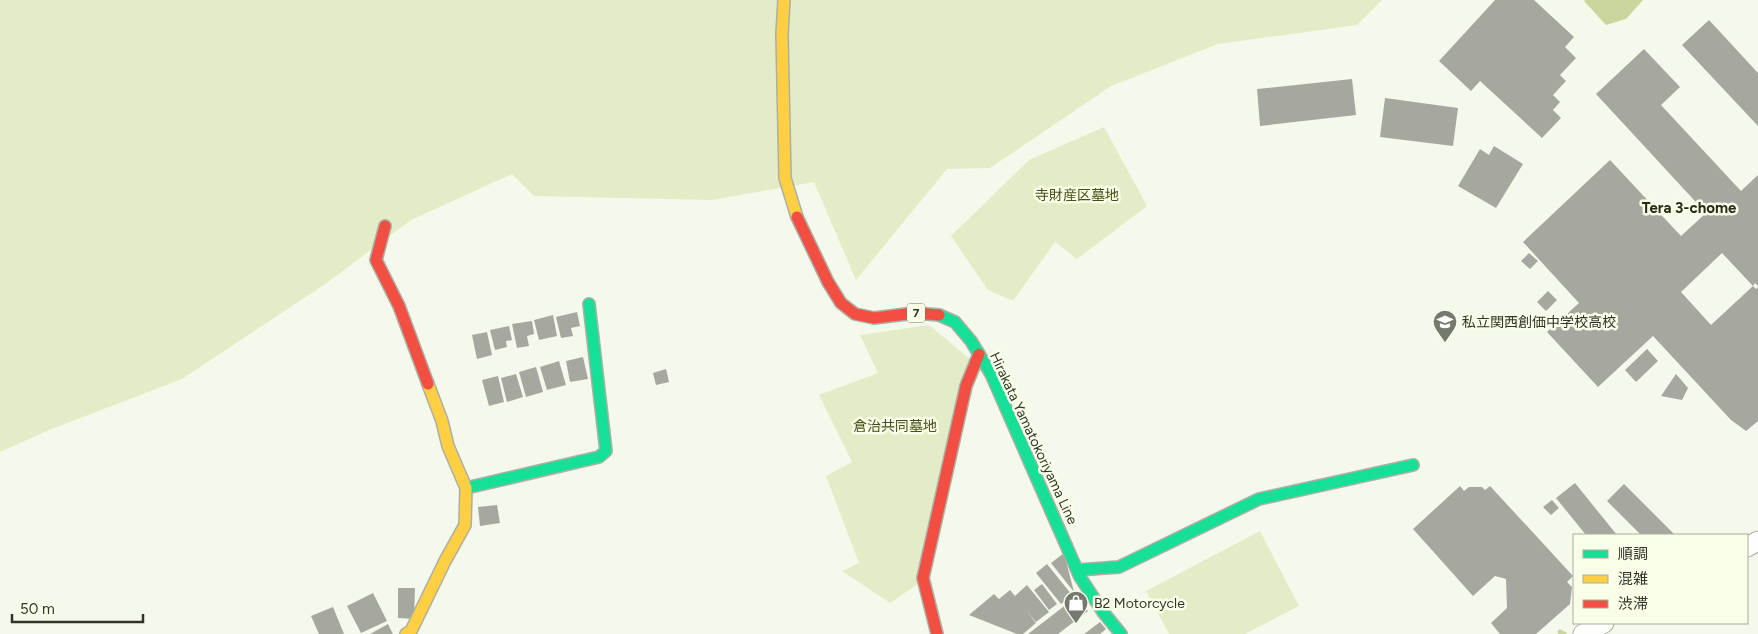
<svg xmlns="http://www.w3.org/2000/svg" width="1758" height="634" font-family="Figtree,'Noto Sans JP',sans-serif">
<rect width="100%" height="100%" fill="#f5f9ec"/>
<path fill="#e3ecc6" d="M 0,0 L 1382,0 L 1357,25 L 1218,44 L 1111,86 L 990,168 L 947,169 L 856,280 L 814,182 L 712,200 L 534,196 L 512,174 L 411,220 L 324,285 L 182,379 L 49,430 L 0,452 Z
M 1104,127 L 1147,206 L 1077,259 L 1055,242 L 1013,301 L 988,290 L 951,236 L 1029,160 Z
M 929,325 L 970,359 L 918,584 L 890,603 L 842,571 L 859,563 L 826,476 L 852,462 L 819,395 L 878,373 L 860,335 Z
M 1260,531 L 1299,606 L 1245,634 L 1169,634 L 1146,591 Z"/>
<path fill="#cad69d" d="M 1586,0 L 1643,0 L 1626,19 L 1606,25 L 1584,1 Z"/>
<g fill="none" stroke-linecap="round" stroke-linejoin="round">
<path stroke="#cad69d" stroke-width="5" d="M 1560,632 L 1564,634"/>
</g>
<path fill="#a6a89f" d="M 1495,0 L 1534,0 L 1574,37 L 1565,47 L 1576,58 L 1560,75 L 1566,81 L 1553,95 L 1560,102 L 1553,110 L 1561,118 L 1542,138 L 1480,81 L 1471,91 L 1439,61 Z
M 1709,20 L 1758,73 L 1758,126 L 1682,45 Z
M 1644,49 L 1680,87 L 1661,105 L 1741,191 L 1758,175 L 1758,286 L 1755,283 L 1753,286 L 1722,253 L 1681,292 L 1711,325 L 1753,286 L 1756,289 L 1758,287 L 1758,421 L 1746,431 L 1731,420 L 1653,336 L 1598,387 L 1547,332 L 1579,303 L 1523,242 L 1610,160 L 1681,236 L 1706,213 L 1596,94 Z
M 1352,79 L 1356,115 L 1260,126 L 1257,89 Z
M 1385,98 L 1458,108 L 1453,146 L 1380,137 Z
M 1494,146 L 1523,164 L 1496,208 L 1458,186 L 1480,149 L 1489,155 Z
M 1529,253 L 1538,261 L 1530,269 L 1521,261 Z
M 1548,291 L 1557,300 L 1546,311 L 1537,302 Z
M 577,312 L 580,326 L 571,328 L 573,336 L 561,338 L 556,317 Z
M 553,315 L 557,336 L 539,340 L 534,320 Z
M 532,321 L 534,334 L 527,336 L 529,346 L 517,348 L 512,324 Z
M 509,326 L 512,340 L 506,341 L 507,347 L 495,350 L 490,330 Z
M 487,332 L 492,355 L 477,359 L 472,335 Z
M 1647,349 L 1658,361 L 1636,382 L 1625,370 Z
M 583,357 L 588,379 L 570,382 L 566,361 Z
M 559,361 L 566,385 L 547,390 L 540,367 Z
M 536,367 L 543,392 L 526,397 L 519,372 Z
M 666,369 L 669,382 L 656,385 L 653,373 Z
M 516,374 L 523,397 L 507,402 L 501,378 Z
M 1676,374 L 1688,388 L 1682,400 L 1661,396 Z
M 498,376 L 504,402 L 489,406 L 482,380 Z
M 1575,483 L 1617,535 L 1586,535 L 1556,498 Z
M 1624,484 L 1675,535 L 1641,535 L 1607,501 Z
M 1460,486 L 1464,491 L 1469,487 L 1482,487 L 1485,490 L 1490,486 L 1573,576 L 1567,582 L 1572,587 L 1570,604 L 1536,634 L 1500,634 L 1491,623 L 1507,608 L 1506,579 L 1495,576 L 1473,596 L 1413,529 Z
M 1552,500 L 1559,508 L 1551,515 L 1543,507 Z
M 497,505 L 500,523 L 480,526 L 478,507 Z
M 1064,553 L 1074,592 L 1051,563 Z
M 1047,564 L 1072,595 L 1061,604 L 1036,573 Z
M 1042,584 L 1057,604 L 1049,610 L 1034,590 Z
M 1027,585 L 1049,612 L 1036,622 L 1026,610 L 1036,623 L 1023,634 L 1017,634 L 969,615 L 994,594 L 999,599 L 1010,590 L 1015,596 Z
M 398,588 L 415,588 L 414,619 L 398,618 Z
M 373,593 L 387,621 L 361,633 L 347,606 Z
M 1076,597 L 1088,611 L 1058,634 L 1028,634 Z
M 333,607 L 344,634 L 319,634 L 311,616 Z
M 1100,622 L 1106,629 L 1100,634 L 1084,634 Z
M 388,624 L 393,634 L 370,634 Z"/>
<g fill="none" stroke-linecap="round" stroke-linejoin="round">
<defs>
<path id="street" d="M 1747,547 L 1758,541
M 1583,634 L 1604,623"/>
<path id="fast" d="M 939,315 L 955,322 L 971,341 L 991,374 L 1080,577 L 1103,612 L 1121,634
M 466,488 L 599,457 L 606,451 L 589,304
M 1078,570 L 1119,567 L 1259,499 L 1413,465"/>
<path id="slow" d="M 784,0 L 782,34 L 785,178 L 797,217
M 406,634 L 411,631 L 445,561 L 465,525 L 466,488 L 448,446 L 442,421 L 428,384"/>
<path id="jam" d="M 797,217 L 828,282 L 841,303 L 855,314 L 874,318 L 915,313 L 939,315
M 385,226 L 376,260 L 399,306 L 428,384
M 937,634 L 923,578 L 966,386 L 979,354"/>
</defs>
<use href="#street" stroke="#acafa5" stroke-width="21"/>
<use href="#fast" stroke="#acafa5" stroke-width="14"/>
<use href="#slow" stroke="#acafa5" stroke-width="14"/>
<use href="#jam" stroke="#acafa5" stroke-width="14"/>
<use href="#street" stroke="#fefefc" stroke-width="19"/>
<use href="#fast" stroke="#16e098" stroke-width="11"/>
<use href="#slow" stroke="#ffcf43" stroke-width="11"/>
<use href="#jam" stroke="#f24e42" stroke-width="11"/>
</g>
<defs>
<symbol id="school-pin" viewBox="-11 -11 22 30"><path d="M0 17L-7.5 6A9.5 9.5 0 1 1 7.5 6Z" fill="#76796f" stroke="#f8fee7"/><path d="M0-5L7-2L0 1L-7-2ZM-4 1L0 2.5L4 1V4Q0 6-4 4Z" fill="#fff"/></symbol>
<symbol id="shop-pin" viewBox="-11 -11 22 30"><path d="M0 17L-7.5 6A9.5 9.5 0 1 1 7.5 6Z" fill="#76796f" stroke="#f8fee7"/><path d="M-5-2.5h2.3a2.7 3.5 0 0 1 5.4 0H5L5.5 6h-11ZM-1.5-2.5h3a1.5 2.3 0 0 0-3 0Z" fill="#fff"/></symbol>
</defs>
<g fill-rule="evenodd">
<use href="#school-pin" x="1431" y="308" width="28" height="38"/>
<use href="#shop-pin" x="1062" y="589" width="28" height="38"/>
</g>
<g text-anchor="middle" stroke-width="5" stroke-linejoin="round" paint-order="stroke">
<rect fill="#f8fee7" stroke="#6d7163" stroke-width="1" x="907" y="303.5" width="18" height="19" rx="4"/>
<g font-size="12" font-weight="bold" fill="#32342b">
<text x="916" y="317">7</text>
</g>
<g font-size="14" fill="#464f18" stroke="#f8fee7">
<text x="1077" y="200">寺財産区墓地</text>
<text x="895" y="431">倉治共同墓地</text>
</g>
<g font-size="14" fill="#32342b" stroke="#f8fee7" text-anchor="start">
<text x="1462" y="327">私立関西創価中学校高校</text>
<text x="1094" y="608">B2 Motorcycle</text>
</g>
<g font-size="14" fill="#32342b" stroke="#f8fee7">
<text transform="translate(1034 438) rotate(65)" y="5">Hirakata Yamatokoriyama Line</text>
</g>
<g font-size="15" font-weight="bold" fill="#282c1b" stroke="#f8fee7">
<text x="1689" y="213">Tera 3-chome</text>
</g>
</g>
<rect x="1573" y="534" width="175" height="90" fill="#f8fee7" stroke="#a9ad9c"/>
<rect x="1583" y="550" width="25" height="8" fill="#16e098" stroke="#a9ad9c"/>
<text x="1618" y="559" font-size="15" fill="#32342b">順調</text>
<rect x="1583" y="575" width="25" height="8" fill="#ffcf43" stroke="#a9ad9c"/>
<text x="1618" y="584" font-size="15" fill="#32342b">混雑</text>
<rect x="1583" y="600" width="25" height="8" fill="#f24e42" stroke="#a9ad9c"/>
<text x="1618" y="609" font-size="15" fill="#32342b">渋滞</text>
<path d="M12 614v8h131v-8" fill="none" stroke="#32342b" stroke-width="2.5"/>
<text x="20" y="614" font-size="15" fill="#32342b" stroke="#f8fee7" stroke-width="4" paint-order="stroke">50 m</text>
</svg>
